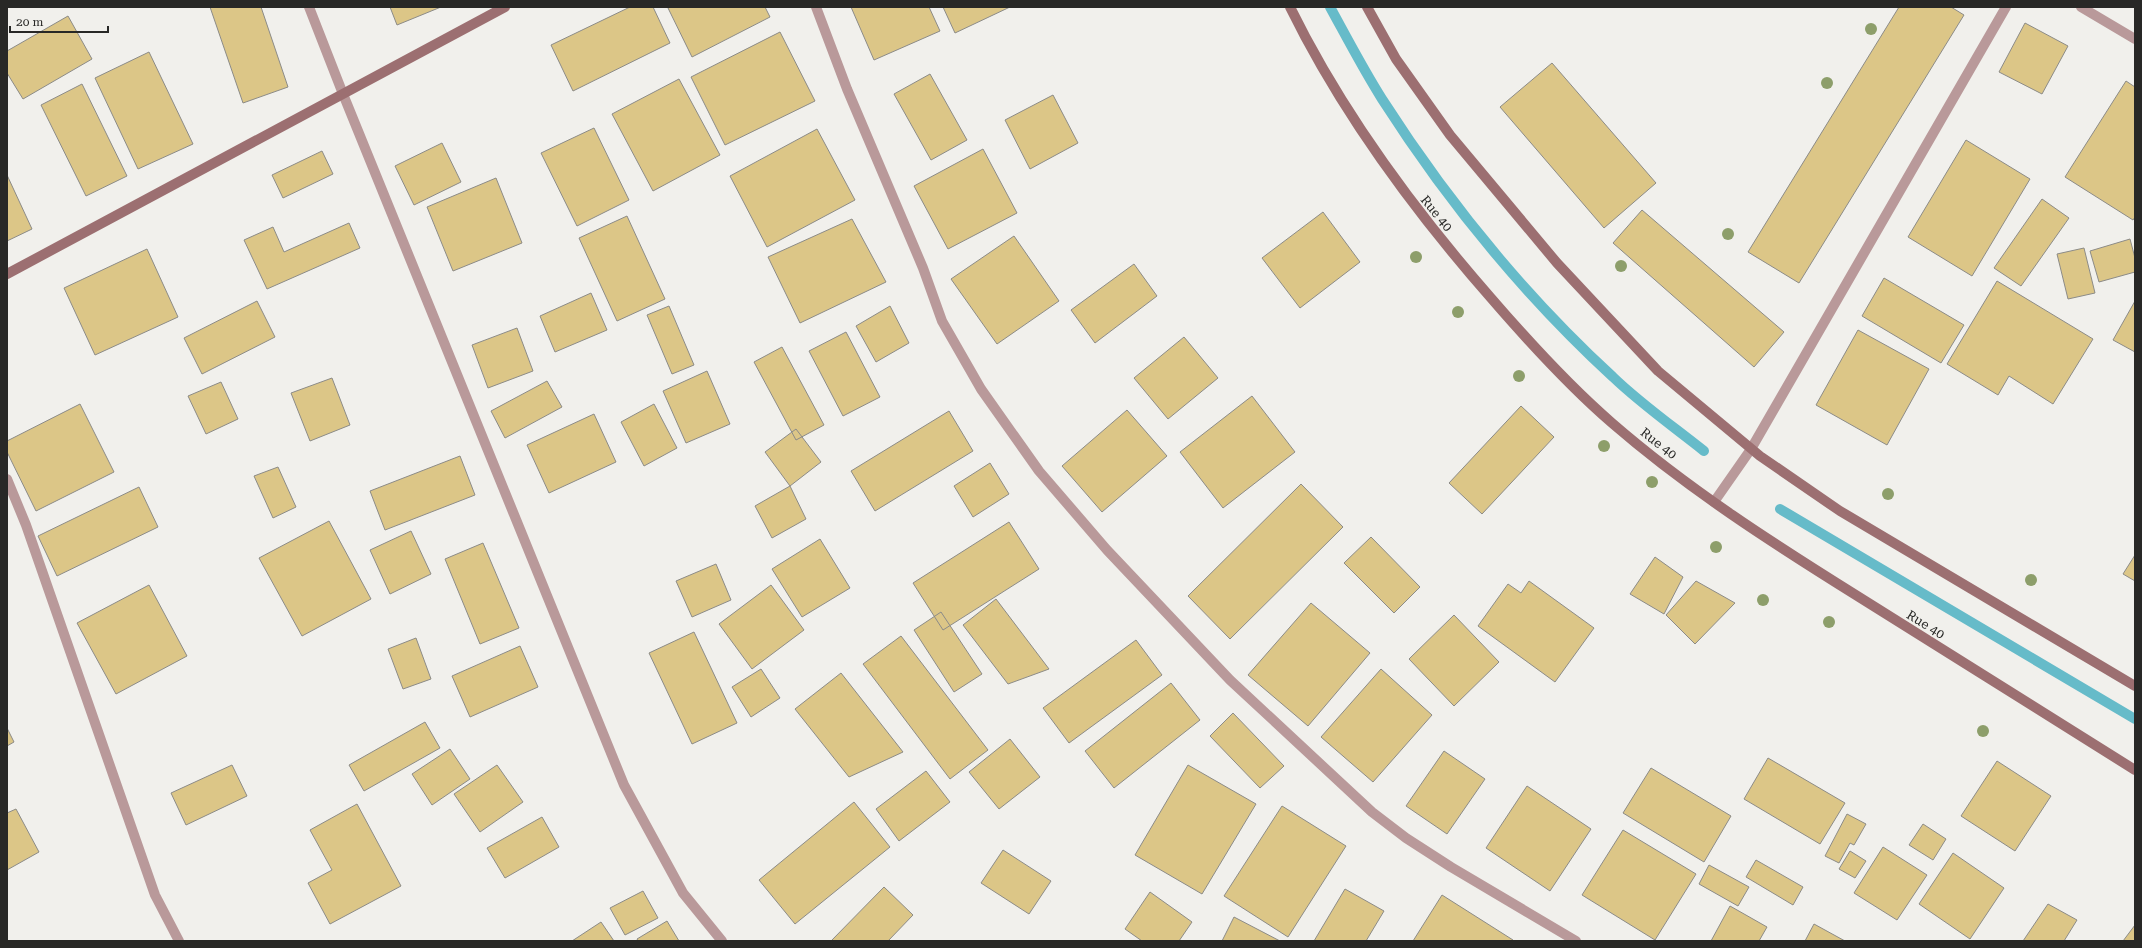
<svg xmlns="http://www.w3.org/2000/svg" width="2142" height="948" font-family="'Roboto Serif',serif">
<rect width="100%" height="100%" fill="#f1f0ec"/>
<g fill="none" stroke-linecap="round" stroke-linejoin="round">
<path stroke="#66bbc9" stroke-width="10" d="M 1330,7 C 1347,38 1363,69 1382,99 C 1446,199 1525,296 1613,377 C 1641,404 1674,427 1704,451
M 1780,509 L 2135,719"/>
</g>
<path fill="#dcc687" stroke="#8c8b87" d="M 210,7 L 261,7 L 288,87 L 243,103 Z
M 390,7 L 441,7 L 397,25 Z
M 630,7 L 653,7 L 670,43 L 573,91 L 551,45 Z
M 671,7 L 765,7 L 770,17 L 692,57 L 668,8 Z
M 851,7 L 929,7 L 940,31 L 874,60 Z
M 943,7 L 1010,7 L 955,33 Z
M 1899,7 L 1951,7 L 1964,15 L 1799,283 L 1748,252 Z
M 68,16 L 92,59 L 23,99 L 7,73 L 7,51 Z
M 2025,23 L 2068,46 L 2042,94 L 1999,72 Z
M 780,32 L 815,101 L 725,145 L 691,77 Z
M 149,52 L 193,144 L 138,169 L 95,78 Z
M 1552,63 L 1656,183 L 1604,228 L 1500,107 Z
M 930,74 L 967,140 L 931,160 L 894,94 Z
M 679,79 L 720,155 L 653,191 L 612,114 Z
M 2126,81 L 2135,87 L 2135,217 L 2133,220 L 2065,177 Z
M 82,84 L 127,176 L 86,196 L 41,105 Z
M 1053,95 L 1078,143 L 1030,169 L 1005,120 Z
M 594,128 L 629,200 L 577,226 L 541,153 Z
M 817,129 L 855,200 L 767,247 L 730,176 Z
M 1966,140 L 2030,179 L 1972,276 L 1908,237 Z
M 442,143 L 461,182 L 414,205 L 395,166 Z
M 983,149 L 1017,213 L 948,249 L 914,186 Z
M 322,151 L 333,174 L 283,198 L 272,175 Z
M 7,175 L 32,229 L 7,241 Z
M 496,178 L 522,243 L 453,271 L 427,207 Z
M 2042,199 L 2069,218 L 2021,286 L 1994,268 Z
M 1642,210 L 1784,332 L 1754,367 L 1613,243 Z
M 1323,212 L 1360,262 L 1300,308 L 1262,258 Z
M 627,216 L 665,299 L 617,321 L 579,238 Z
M 852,219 L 886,282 L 800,323 L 768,257 Z
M 349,223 L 360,248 L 267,289 L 244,240 L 273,227 L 284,252 Z
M 1014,236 L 1059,301 L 997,344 L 951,279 Z
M 2130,239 L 2135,258 L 2135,272 L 2099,282 L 2090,251 Z
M 2084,248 L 2095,293 L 2068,299 L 2057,254 Z
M 147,249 L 178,317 L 95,355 L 64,288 Z
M 1134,264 L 1157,296 L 1095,343 L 1071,310 Z
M 1884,278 L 1964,325 L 1941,363 L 1862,316 Z
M 1997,281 L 2093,339 L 2053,404 L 2009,376 L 1998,395 L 1947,364 Z
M 591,293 L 607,330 L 555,352 L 540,316 Z
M 257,301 L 275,337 L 202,374 L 184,338 Z
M 2135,301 L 2135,352 L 2113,340 Z
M 669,306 L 694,365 L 672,374 L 647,315 Z
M 890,306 L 909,343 L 876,362 L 856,326 Z
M 517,328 L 533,371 L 488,388 L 472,345 Z
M 1858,330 L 1929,369 L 1887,445 L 1816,405 Z
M 846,332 L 880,397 L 843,416 L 809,351 Z
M 1184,337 L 1218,378 L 1168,419 L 1134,378 Z
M 782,347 L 824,425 L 796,440 L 754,362 Z
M 707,371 L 730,424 L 686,443 L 663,391 Z
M 332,378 L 350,425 L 310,441 L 291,393 Z
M 547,381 L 562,407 L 505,438 L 491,411 Z
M 221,382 L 238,419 L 206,434 L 188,396 Z
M 1252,396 L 1295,452 L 1223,508 L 1180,452 Z
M 80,404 L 114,472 L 36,511 L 7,452 L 7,441 Z
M 654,404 L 677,448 L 644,466 L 621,422 Z
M 1521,406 L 1554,437 L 1482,514 L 1449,483 Z
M 1127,410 L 1167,456 L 1102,512 L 1062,466 Z
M 949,411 L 973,451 L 875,511 L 851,471 Z
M 594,414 L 616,462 L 549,493 L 527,445 Z
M 796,429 L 821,462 L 790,486 L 765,452 Z
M 460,456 L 475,495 L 385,530 L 370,491 Z
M 990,463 L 1009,494 L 973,517 L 954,486 Z
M 278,467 L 296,507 L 273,518 L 254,476 Z
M 1301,484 L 1343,527 L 1230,639 L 1188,596 Z
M 790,486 L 806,519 L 772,538 L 755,506 Z
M 139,487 L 158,527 L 57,576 L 38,536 Z
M 329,521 L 371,599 L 302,636 L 259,558 Z
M 1009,522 L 1039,569 L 943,630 L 913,583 Z
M 411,531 L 431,574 L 390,594 L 370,550 Z
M 1371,537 L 1420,587 L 1394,613 L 1344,563 Z
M 820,539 L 850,588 L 802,617 L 772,569 Z
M 483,543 L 519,628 L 480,644 L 445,559 Z
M 2135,555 L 2135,581 L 2123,574 Z
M 1655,557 L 1683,577 L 1664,614 L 1630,594 Z
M 716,564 L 731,600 L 692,617 L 676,581 Z
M 1529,581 L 1594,628 L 1555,682 L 1478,626 L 1508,584 L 1521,593 Z
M 1696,581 L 1735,603 L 1695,644 L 1666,615 Z
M 149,585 L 187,656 L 116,694 L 77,623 Z
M 771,585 L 804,630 L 752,669 L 719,624 Z
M 996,599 L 1049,669 L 1008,684 L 963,625 Z
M 1311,603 L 1370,653 L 1308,726 L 1248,675 Z
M 941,612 L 982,674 L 954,692 L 914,630 Z
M 1454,615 L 1499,662 L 1454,706 L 1409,659 Z
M 694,632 L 737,723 L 692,744 L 649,653 Z
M 901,636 L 988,750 L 950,779 L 863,664 Z
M 416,638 L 431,679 L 403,689 L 388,649 Z
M 1136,640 L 1162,675 L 1069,743 L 1043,708 Z
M 520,646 L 538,687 L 470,717 L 452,676 Z
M 761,669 L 780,698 L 751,717 L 732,687 Z
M 1381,669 L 1432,715 L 1373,782 L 1321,737 Z
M 841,673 L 903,752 L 849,777 L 795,709 Z
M 1171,683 L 1200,720 L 1114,788 L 1085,751 Z
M 1233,713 L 1284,766 L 1260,788 L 1210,736 Z
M 425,722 L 440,748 L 364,791 L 349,765 Z
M 7,728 L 14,742 L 7,746 Z
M 1010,739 L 1040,777 L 999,809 L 969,772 Z
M 450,749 L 470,779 L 432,805 L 412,774 Z
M 1444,751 L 1485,779 L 1447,834 L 1406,806 Z
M 1768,758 L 1845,803 L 1820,844 L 1744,799 Z
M 1997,761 L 2051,796 L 2015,851 L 1961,816 Z
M 232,765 L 247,796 L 186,825 L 171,793 Z
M 497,765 L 523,802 L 480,832 L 454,794 Z
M 1188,765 L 1256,804 L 1202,894 L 1135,855 Z
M 1651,768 L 1731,816 L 1704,862 L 1623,813 Z
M 926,771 L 950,802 L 899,841 L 876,809 Z
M 1527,786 L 1591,829 L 1550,891 L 1486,848 Z
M 854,802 L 890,847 L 795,924 L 759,880 Z
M 357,804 L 401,886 L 330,924 L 308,883 L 332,870 L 310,830 Z
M 1282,806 L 1346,846 L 1288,937 L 1224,896 Z
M 16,809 L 39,852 L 7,870 L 7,813 Z
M 1847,814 L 1866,824 L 1854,845 L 1850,843 L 1839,863 L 1825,856 Z
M 542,817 L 559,847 L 505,878 L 487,848 Z
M 1923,824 L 1946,839 L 1933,860 L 1909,845 Z
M 1623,830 L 1696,874 L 1655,940 L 1582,895 Z
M 1883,847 L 1927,875 L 1897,920 L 1854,893 Z
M 1003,850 L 1051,881 L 1029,914 L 981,883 Z
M 1850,851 L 1866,861 L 1855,878 L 1839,869 Z
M 1953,853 L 2004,888 L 1970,939 L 1919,904 Z
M 1756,860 L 1803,887 L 1793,905 L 1746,877 Z
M 1709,865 L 1749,887 L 1738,906 L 1699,884 Z
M 884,887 L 913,915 L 888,941 L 831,941 Z
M 1345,889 L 1384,911 L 1366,941 L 1314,941 Z
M 643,891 L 658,918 L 625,935 L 610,908 Z
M 1150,892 L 1192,922 L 1179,941 L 1142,941 L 1125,929 Z
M 1442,895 L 1513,940 L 1513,941 L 1413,941 Z
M 2048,904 L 2077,920 L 2064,941 L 2023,941 Z
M 1730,906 L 1767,927 L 1759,941 L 1711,941 Z
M 1234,917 L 1280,941 L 1222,941 Z
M 667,921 L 679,941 L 638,941 L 637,939 Z
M 601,922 L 614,941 L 572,941 Z
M 1814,924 L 1845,941 L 1805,941 Z
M 2135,925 L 2135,941 L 2123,941 Z"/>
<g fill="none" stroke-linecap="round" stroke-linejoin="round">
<path stroke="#b9999a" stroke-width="10" d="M 309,7 L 343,94 L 624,785 L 683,893 L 722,941
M 816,7 L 847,89 L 923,268 L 942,321 L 981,389 L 1039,471 L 1107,550 L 1230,680 L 1372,812 L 1406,838 L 1451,867 L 1576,941
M 2081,7 L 2135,39
M 7,479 L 26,525 L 155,895 L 179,941
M 1714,502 L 1751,449 L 2006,7"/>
<path stroke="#9c6f71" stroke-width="10" d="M 1290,7 C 1342,113 1413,209 1491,298 C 1529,342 1568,385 1612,423 C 1688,489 1774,544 1859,597 C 1951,655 2043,713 2135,770
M 1367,7 L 1396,59 L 1450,135 L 1557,263 L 1658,371 L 1760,456 L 1840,511 L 2135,686
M 7,274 L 505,7"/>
</g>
<g fill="#8d9e6a">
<circle cx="1871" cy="29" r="6"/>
<circle cx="1827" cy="83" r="6"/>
<circle cx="1728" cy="234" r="6"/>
<circle cx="1416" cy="257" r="6"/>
<circle cx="1621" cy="266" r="6"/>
<circle cx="1458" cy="312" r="6"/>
<circle cx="1519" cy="376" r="6"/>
<circle cx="1604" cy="446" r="6"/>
<circle cx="1652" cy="482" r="6"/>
<circle cx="1888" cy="494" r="6"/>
<circle cx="1716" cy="547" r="6"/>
<circle cx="2031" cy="580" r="6"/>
<circle cx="1763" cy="600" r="6"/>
<circle cx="1829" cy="622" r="6"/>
<circle cx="1983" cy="731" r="6"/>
</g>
<g text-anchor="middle" stroke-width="3" stroke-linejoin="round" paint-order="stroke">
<g font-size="13" fill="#282826" stroke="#f1f0ec">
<text transform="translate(1437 213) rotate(51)" y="5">Rue 40</text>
<text transform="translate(1659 443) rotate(38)" y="5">Rue 40</text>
<text transform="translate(1926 624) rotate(32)" y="5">Rue 40</text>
</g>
</g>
<rect width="2142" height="948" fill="none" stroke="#282826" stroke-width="16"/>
<path d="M10 26v6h98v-6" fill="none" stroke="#282826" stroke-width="2"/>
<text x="16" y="26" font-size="12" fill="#282826" stroke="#f1f0ec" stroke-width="3" paint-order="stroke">20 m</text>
</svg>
